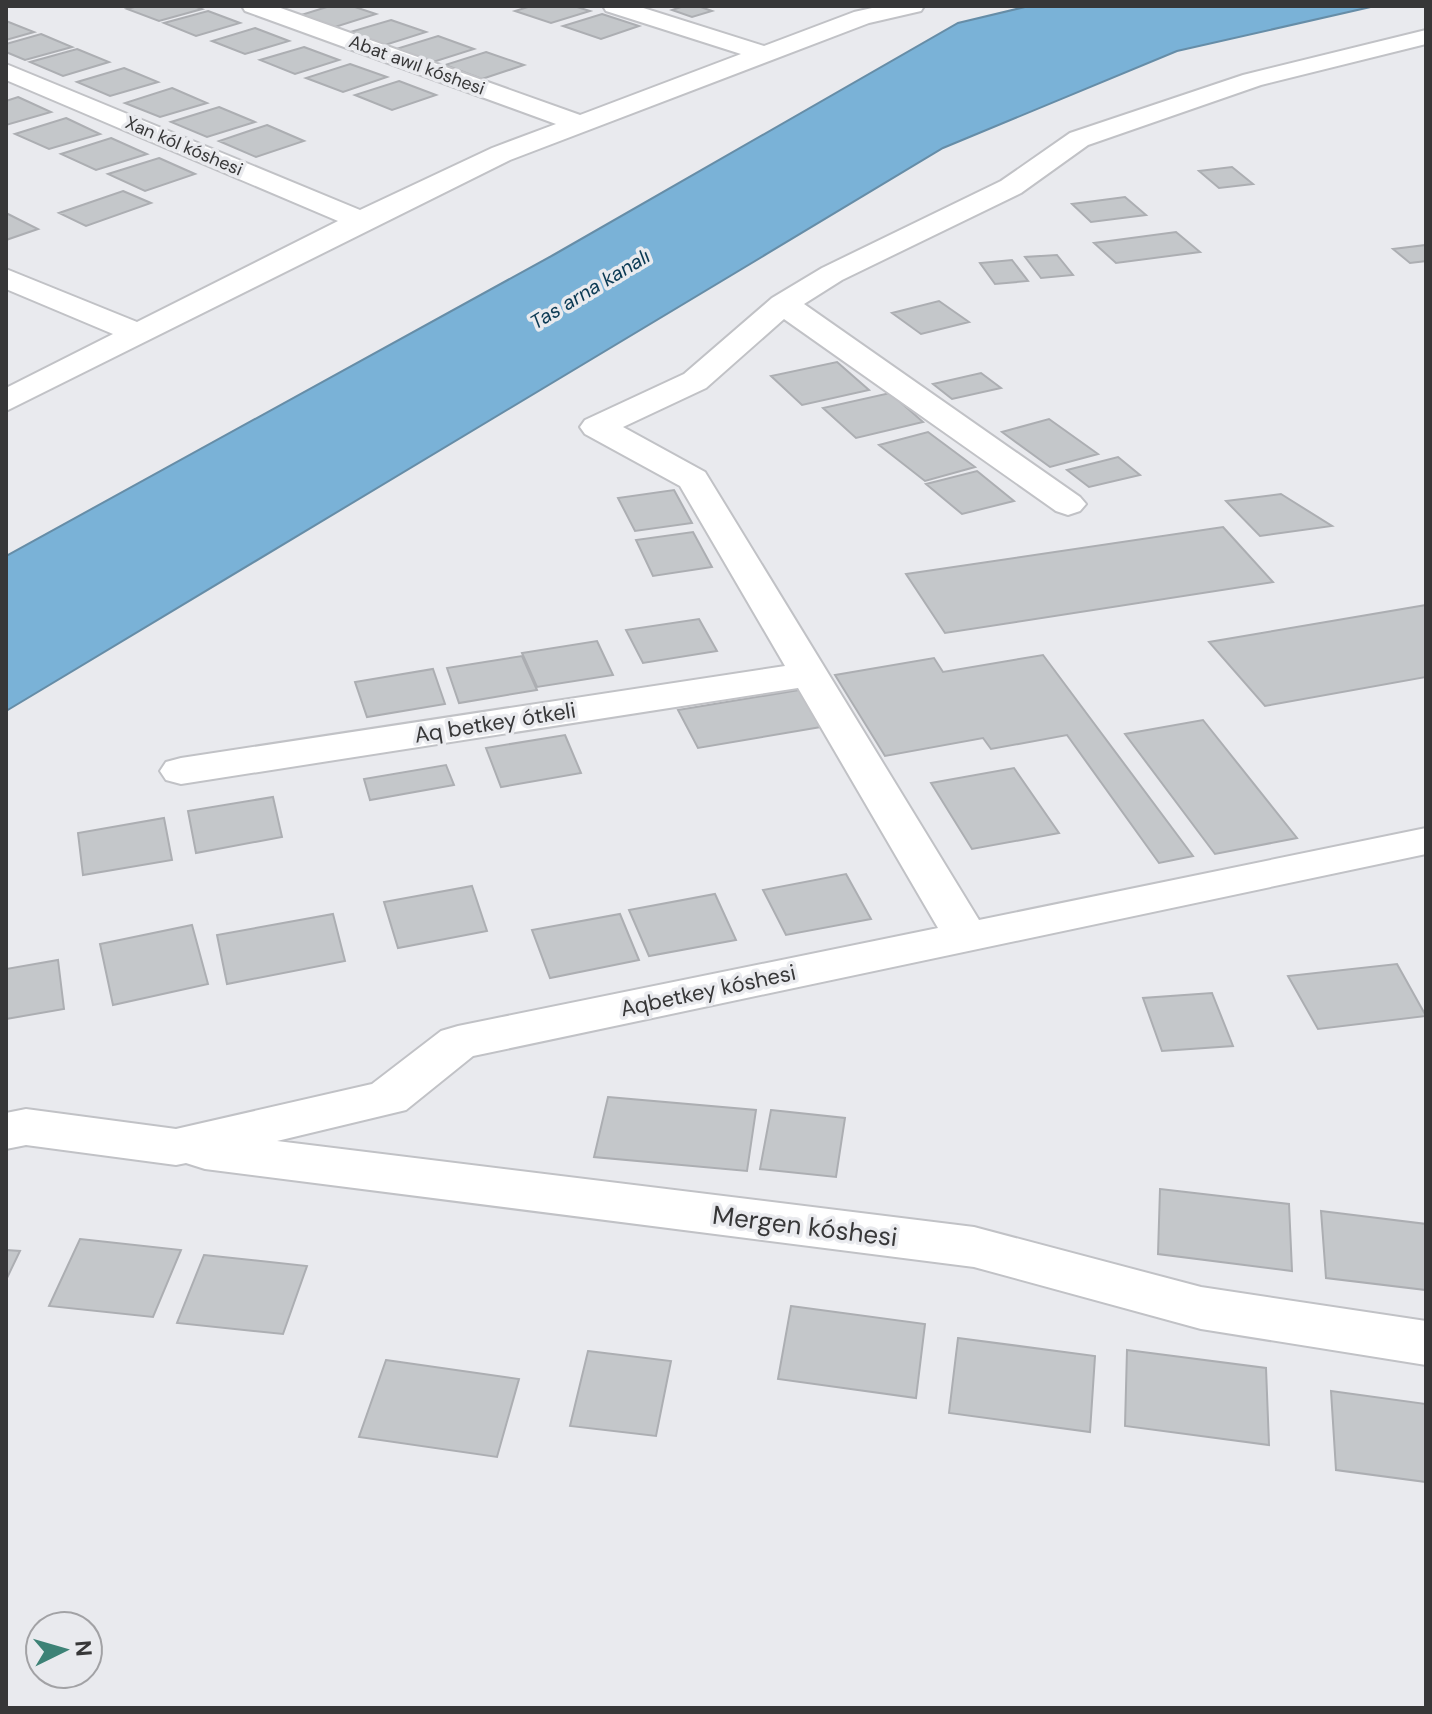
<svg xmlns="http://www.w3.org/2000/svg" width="1432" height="1714" font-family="'DM Sans',sans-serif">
<rect width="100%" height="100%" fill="#e9eaee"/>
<path fill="#7ab2d7" stroke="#668da7" stroke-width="2" d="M 1029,6 L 1375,6 L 1177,51 L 943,148 L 6,711 L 6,556 L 555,254 L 958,23 Z"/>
<path fill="#c4c7ca" stroke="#acaeb2" stroke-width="2" d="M 138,6 L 194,6 L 202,9 L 159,21 L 127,9 Z
M 330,6 L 352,6 L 376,14 L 335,27 L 301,15 Z
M 531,6 L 574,6 L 590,11 L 551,23 L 515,11 Z
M 684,6 L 698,6 L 712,11 L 692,17 L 672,10 Z
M 208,11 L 240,23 L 196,36 L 164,23 Z
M 602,14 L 639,26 L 601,39 L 563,26 Z
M 391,20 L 426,32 L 385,45 L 350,32 Z
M 6,21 L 34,32 L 6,40 Z
M 255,28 L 289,41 L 245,54 L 212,41 Z
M 41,34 L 72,47 L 25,60 L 6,52 L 6,44 Z
M 438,36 L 474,49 L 433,62 L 396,49 Z
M 304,47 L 339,60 L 295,74 L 260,60 Z
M 77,49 L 109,62 L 63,76 L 30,62 Z
M 486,52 L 524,65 L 482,79 L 445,65 Z
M 350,64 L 387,77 L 343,92 L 306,78 Z
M 124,68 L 158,82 L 110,96 L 77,82 Z
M 399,81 L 436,95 L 392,110 L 355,95 Z
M 172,88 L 207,103 L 160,117 L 125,103 Z
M 18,97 L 51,112 L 6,125 L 6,101 Z
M 219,107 L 255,122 L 207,137 L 171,122 Z
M 66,118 L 100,134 L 49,149 L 15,134 Z
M 267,125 L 304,141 L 256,157 L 219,141 Z
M 111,138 L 147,154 L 96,170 L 61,154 Z
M 159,158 L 195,174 L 145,191 L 108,174 Z
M 1232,167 L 1253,184 L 1219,188 L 1199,171 Z
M 123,191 L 151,203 L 86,226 L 59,213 Z
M 1125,197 L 1146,215 L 1091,222 L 1072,204 Z
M 6,213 L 38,229 L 6,240 Z
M 1176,232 L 1200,252 L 1116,263 L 1094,243 Z
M 1426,245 L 1426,261 L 1410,263 L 1393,249 Z
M 1057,255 L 1073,275 L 1041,278 L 1025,257 Z
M 1012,260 L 1028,281 L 995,284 L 980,263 Z
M 939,301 L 969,322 L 921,334 L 892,313 Z
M 837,362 L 869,390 L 802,405 L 771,376 Z
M 981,373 L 1001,388 L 952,399 L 933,384 Z
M 890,393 L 923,422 L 856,438 L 823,408 Z
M 1049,419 L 1098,454 L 1050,467 L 1002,432 Z
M 928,432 L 975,467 L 925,481 L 879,445 Z
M 1118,457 L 1140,475 L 1089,487 L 1067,470 Z
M 977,471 L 1014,501 L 962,514 L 926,484 Z
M 674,490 L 692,523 L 635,531 L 618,498 Z
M 1281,494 L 1332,526 L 1260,536 L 1226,501 Z
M 1223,527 L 1273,582 L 945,633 L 906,574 Z
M 693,532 L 712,567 L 653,576 L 636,540 Z
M 1426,605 L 1426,677 L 1265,706 L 1209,642 Z
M 699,619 L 717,651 L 643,663 L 626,630 Z
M 597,641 L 613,675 L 537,687 L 522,653 Z
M 1043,655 L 1193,856 L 1159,863 L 1067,735 L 991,749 L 983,738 L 885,756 L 835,675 L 934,658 L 943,672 Z
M 522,656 L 537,690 L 459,703 L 447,668 Z
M 433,669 L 445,704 L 367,717 L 355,682 Z
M 799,690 L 821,727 L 698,748 L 678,710 Z
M 1203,720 L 1297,838 L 1215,854 L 1125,734 Z
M 565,735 L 581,773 L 501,787 L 486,748 Z
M 446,765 L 454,785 L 370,800 L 364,779 Z
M 1014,768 L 1059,833 L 972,849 L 931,783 Z
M 273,797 L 282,837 L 196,853 L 188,811 Z
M 164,818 L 172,860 L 83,875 L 78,833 Z
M 846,874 L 871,919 L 786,935 L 763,890 Z
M 472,886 L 487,931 L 398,948 L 384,902 Z
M 715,894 L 736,940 L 649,956 L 629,910 Z
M 333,914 L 345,961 L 227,984 L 217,935 Z
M 620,914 L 639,960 L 550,978 L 532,930 Z
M 192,925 L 208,984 L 113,1005 L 100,944 Z
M 58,960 L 64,1009 L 6,1019 L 6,969 Z
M 1397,964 L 1426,1016 L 1318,1029 L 1288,976 Z
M 1212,993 L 1233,1046 L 1162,1051 L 1143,998 Z
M 608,1097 L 756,1110 L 747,1171 L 594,1157 Z
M 771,1110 L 845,1118 L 836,1177 L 760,1169 Z
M 1160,1189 L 1289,1204 L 1292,1271 L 1158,1254 Z
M 1321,1211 L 1426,1224 L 1426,1290 L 1326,1278 Z
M 80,1239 L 181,1250 L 153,1317 L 49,1306 Z
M 6,1250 L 20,1251 L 6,1280 Z
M 204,1255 L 307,1266 L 283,1334 L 177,1323 Z
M 791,1306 L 925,1324 L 916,1398 L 778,1379 Z
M 958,1338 L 1095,1356 L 1090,1432 L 949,1413 Z
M 1127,1350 L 1266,1368 L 1269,1445 L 1125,1426 Z
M 588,1351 L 671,1361 L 656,1436 L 570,1426 Z
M 386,1360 L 519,1379 L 497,1457 L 359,1437 Z
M 1331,1391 L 1426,1404 L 1426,1482 L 1336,1470 Z"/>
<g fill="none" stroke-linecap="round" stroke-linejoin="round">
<defs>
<path id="street" d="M 242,6 L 275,6 L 580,115 L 741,54 L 606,11 L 603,6 L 637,6 L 764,46 L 854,12 L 881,6 L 924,6 L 921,11 L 869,23 L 510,160 L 6,411 L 6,388 L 113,334 L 6,289 L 6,269 L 137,322 L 338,221 L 6,80 L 6,64 L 360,210 L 492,148 L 556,124 L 245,11 Z
M 1426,30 L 1426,44 L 1261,85 L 1088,145 L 1021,193 L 842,280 L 804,304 L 1080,497 L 1086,504 L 1080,511 L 1068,515 L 1056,511 L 784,319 L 706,388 L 623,427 L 705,472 L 979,920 L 1426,828 L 1426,854 L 473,1056 L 406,1110 L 277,1141 L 974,1227 L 1201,1287 L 1426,1321 L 1426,1365 L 1201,1329 L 974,1267 L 205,1169 L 186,1163 L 176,1165 L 26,1145 L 6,1149 L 6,1113 L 26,1109 L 176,1129 L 372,1084 L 441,1031 L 458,1026 L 938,928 L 798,688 L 181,784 L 166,780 L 160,771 L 166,762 L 181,758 L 785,666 L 680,486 L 585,434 L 580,427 L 585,420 L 684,374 L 772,298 L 822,268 L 1001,181 L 1070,133 L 1243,75 Z"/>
</defs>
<use href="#street" stroke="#c1c2c6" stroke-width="4"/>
<use href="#street" fill="#fff" fill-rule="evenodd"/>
</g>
<g text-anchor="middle" stroke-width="7" stroke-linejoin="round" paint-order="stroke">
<g font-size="18" fill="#373738" stroke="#e9eaee">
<text transform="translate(417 65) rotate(20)" y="6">Abat awıl kóshesi</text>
<text transform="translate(184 146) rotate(23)" y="6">Xan kól kóshesi</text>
</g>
<g font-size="20" font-style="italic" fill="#0a3953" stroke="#e9eaee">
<text transform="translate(590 289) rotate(-31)" y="7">Tas arna kanalı</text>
</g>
<g font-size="22" fill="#373738" stroke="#e9eaee">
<text transform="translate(495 722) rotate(-9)" y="8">Aq betkey ótkeli</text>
<text transform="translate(708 990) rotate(-12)" y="8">Aqbetkey kóshesi</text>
</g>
<g font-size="26" fill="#373738" stroke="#e9eaee">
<text transform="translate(805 1226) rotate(7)" y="9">Mergen kóshesi</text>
</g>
</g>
<rect width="1432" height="1714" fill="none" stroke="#373738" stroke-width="16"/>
<g transform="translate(64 1650) rotate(85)"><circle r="38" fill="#e9eaee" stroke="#a2a2a5" stroke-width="2"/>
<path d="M0-6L14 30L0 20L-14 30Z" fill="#3d8276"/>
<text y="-12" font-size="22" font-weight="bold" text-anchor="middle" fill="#373738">N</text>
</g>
</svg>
